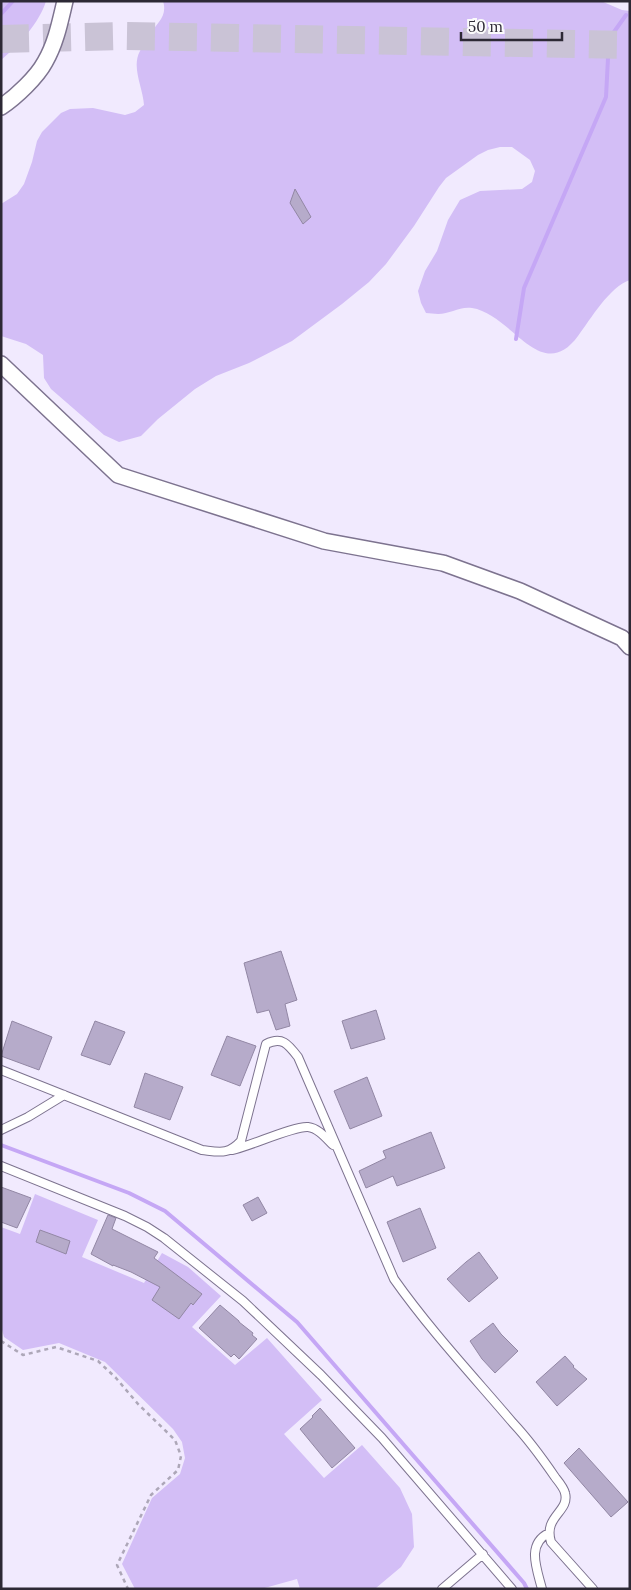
<svg xmlns="http://www.w3.org/2000/svg" width="631" height="1590" font-family="Lora,serif">
<rect width="100%" height="100%" fill="#f1eafe"/>
<path fill="#d3bef6" d="M 1,1 L 46,1 C 40,22 18,46 1,60 Z
M 163,1 L 601,1 L 622,10 L 630,11 L 630,280 C 610,286 590,320 578,336 C 541,386 512,314 472,308 C 460,306 450,314 438,314 C 434,314 430,313 426,313 L 421,303 L 418,291 L 425,271 L 437,251 L 448,220 L 460,200 L 480,191 L 522,189 L 532,182 L 535,171 L 530,160 L 512,147 L 500,147 L 488,150 L 478,155 L 446,178 L 439,187 L 414,226 L 386,264 L 369,282 L 342,304 L 292,341 L 249,363 L 216,376 L 195,389 L 158,419 L 141,436 L 119,442 L 104,435 L 51,389 L 44,378 L 43,355 L 26,344 L 1,336 L 1,204 L 17,194 L 24,184 L 32,162 L 37,141 L 42,132 L 61,113 L 70,109 L 93,108 L 125,115 L 135,112 L 144,105 C 143,88 131,67 140,51 C 141,48 145,46 147,43 C 148,41 148,38 150,35 C 156,23 168,17 163,1 Z
M 35,1194 L 98,1220 L 82,1257 L 144,1283 L 162,1253 L 188,1267 L 221,1296 L 192,1327 L 235,1365 L 267,1338 L 322,1400 L 284,1434 L 324,1478 L 362,1445 L 400,1488 L 412,1514 L 414,1547 L 401,1567 L 376,1588 L 300,1589 L 297,1579 L 261,1589 L 135,1589 L 122,1564 L 152,1498 L 180,1474 L 185,1458 L 182,1442 L 173,1429 L 105,1362 L 59,1343 L 23,1350 L 4,1337 L 1,1326 L 1,1227 L 20,1234 Z"/>
<g fill="none" stroke-linecap="round" stroke-linejoin="round">
<path stroke="#c5a7f5" stroke-width="4" d="M 1,14 L 13,1
M 516,339 L 524,288 L 606,97 L 609,39 L 626,15
M 1,1145 L 129,1193 L 165,1211 L 297,1322 L 524,1583 L 527,1589"/>
</g>
<path fill="#b6abca" stroke="#9287a4" d="M 295,189 L 311,217 L 303,224 L 290,203 Z
M 281,951 L 297,1000 L 285,1004 L 290,1026 L 276,1030 L 269,1010 L 257,1013 L 244,963 Z
M 376,1010 L 385,1039 L 351,1049 L 342,1021 Z
M 12,1021 L 52,1037 L 39,1070 L 1,1056 Z
M 95,1021 L 125,1032 L 110,1065 L 81,1055 Z
M 227,1036 L 256,1046 L 240,1086 L 211,1075 Z
M 145,1073 L 183,1087 L 170,1120 L 134,1107 Z
M 367,1077 L 382,1116 L 350,1129 L 334,1091 Z
M 431,1132 L 445,1168 L 397,1186 L 393,1176 L 366,1188 L 359,1171 L 386,1158 L 383,1151 Z
M 1,1187 L 31,1198 L 17,1228 L 1,1222 Z
M 258,1197 L 267,1213 L 252,1221 L 243,1205 Z
M 420,1208 L 436,1248 L 403,1262 L 387,1222 Z
M 108,1215 L 116,1218 L 112,1229 L 158,1252 L 154,1258 L 202,1294 L 193,1305 L 191,1303 L 179,1319 L 152,1300 L 160,1287 L 131,1272 L 113,1265 L 113,1266 L 91,1254 Z
M 40,1230 L 70,1241 L 66,1254 L 36,1242 Z
M 479,1252 L 498,1278 L 469,1302 L 447,1279 L 466,1262 Z
M 220,1305 L 239,1321 L 239,1322 L 253,1333 L 252,1335 L 257,1339 L 239,1359 L 234,1354 L 231,1357 L 199,1328 Z
M 493,1323 L 501,1334 L 518,1351 L 495,1373 L 482,1359 L 470,1341 Z
M 565,1356 L 574,1366 L 573,1367 L 587,1379 L 557,1406 L 536,1382 Z
M 320,1408 L 355,1448 L 332,1468 L 300,1429 L 313,1417 L 312,1416 Z
M 579,1448 L 628,1502 L 611,1517 L 564,1463 Z"/>
<g fill="none" stroke-linecap="round" stroke-linejoin="round">
<path stroke="#cac3d6" stroke-width="28" stroke-dasharray="28 14" stroke-linecap="butt" d="M 1,39 L 122,36 L 630,45"/>
<defs>
<path id="service" d="M 1,1070 L 202,1150 C 220,1152 228,1155 241,1141 L 266,1044 C 282,1036 288,1044 298,1057 L 394,1279 C 430,1330 473,1376 513,1423 C 529,1440 542,1458 555,1477 C 559,1482 564,1488 565,1493 C 570,1512 543,1516 551,1542 L 593,1589
M 1,1130 L 28,1117 L 64,1095
M 232,1150 C 251,1146 293,1126 308,1127 C 318,1128 326,1138 333,1145
M 1,1166 L 125,1216 L 147,1227 L 164,1238 L 243,1301 L 321,1375 L 382,1438 L 512,1589
M 442,1589 L 483,1554
M 542,1589 C 537,1569 526,1544 549,1533"/>
<path id="minor" d="M 1,107 C 16,97 37,77 45,62 C 56,43 60,22 65,1
M 1,364 L 118,475 L 324,541 L 443,563 L 520,591 L 622,638 L 630,647"/>
</defs>
<use href="#service" stroke="#7d738f" stroke-width="10"/>
<use href="#minor" stroke="#7d738f" stroke-width="18"/>
<path stroke="#ada7b8" stroke-width="2.5" stroke-dasharray="4 4" stroke-linecap="butt" d="M 1,1341 L 23,1355 L 56,1347 L 98,1361 L 116,1378 L 138,1404 L 175,1440 L 181,1456 L 178,1470 L 151,1495 L 117,1565 L 128,1589"/>
<use href="#service" stroke="#fff" stroke-width="8"/>
<use href="#minor" stroke="#fff" stroke-width="15"/>
</g>
<rect width="631" height="1590" fill="none" stroke="#2d2935" stroke-width="5"/>
<path d="M461 32v8h101v-8" fill="none" stroke="#2d2935" stroke-width="2.5"/>
<text x="468" y="32" font-size="15" fill="#2d2935" stroke="#fbfbfb" stroke-width="4" paint-order="stroke">50 m</text>
</svg>
